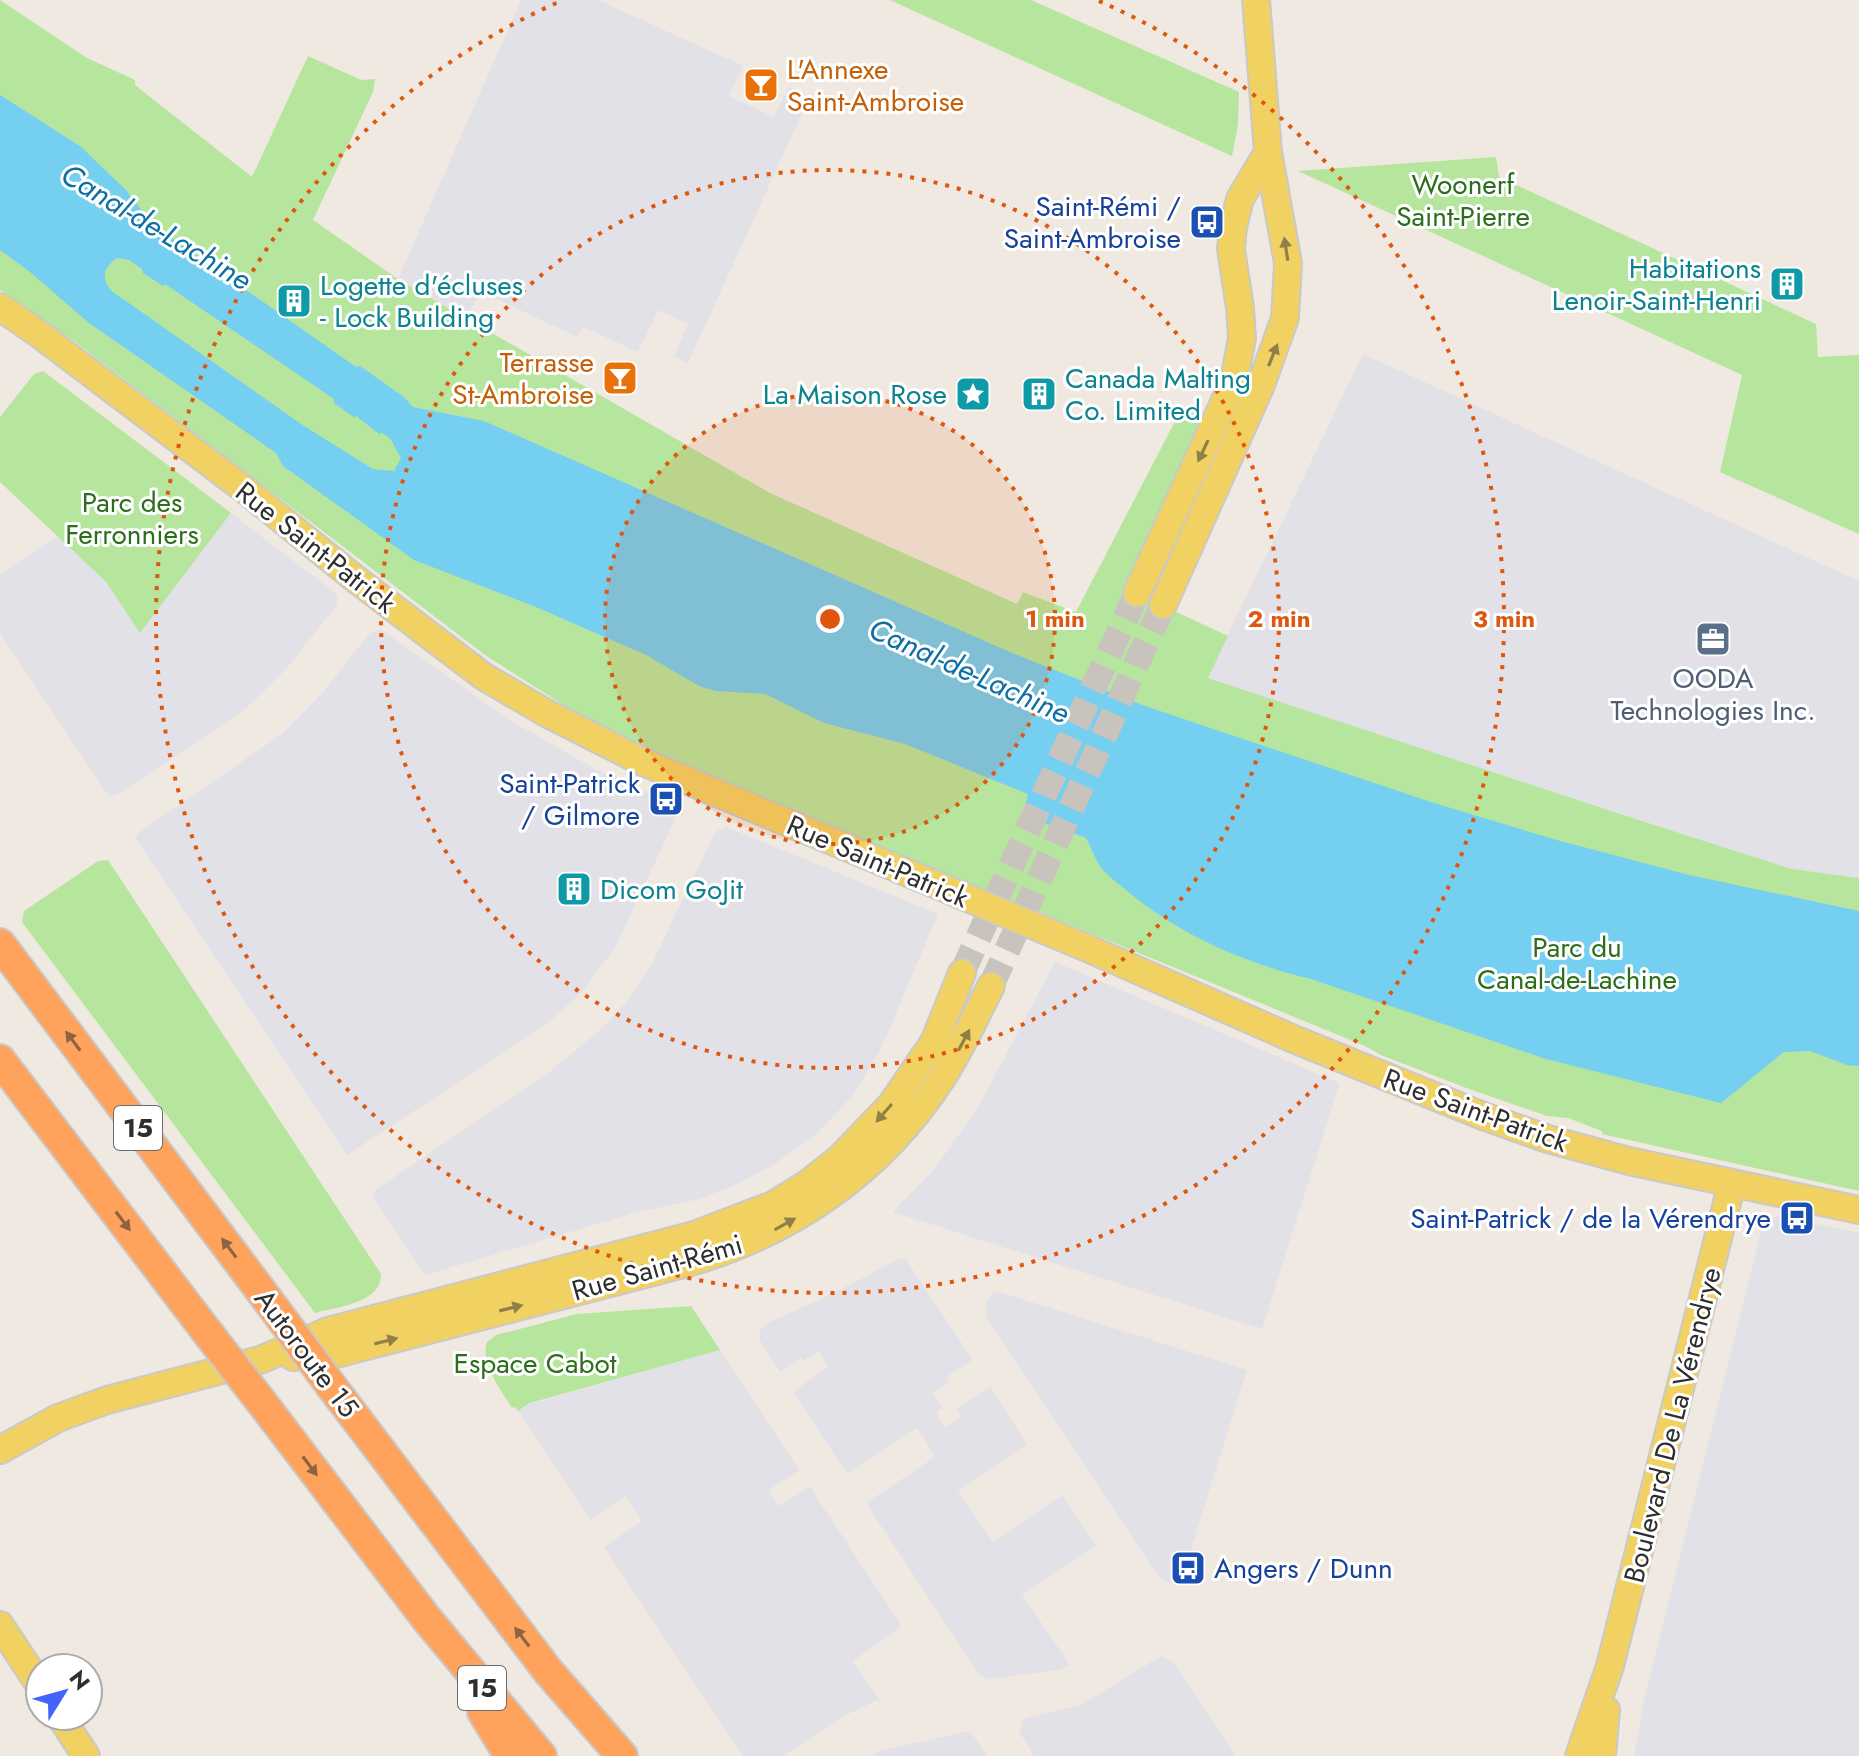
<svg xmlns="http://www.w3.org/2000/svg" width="1859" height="1756" font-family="Jost,sans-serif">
<rect width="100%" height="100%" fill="#efe9e1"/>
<path fill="#e3e1e8" d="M 521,0 L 598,0 L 743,66 L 729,96 L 774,117 L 789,87 L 810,96 L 688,363 L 674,356 L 688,324 L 658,310 L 638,352 L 583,327 L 577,337 L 480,291 L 467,318 L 398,279 Z
M 1363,354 L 1859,581 L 1859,878 L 1792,869 L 1620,814 L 1207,678 Z
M 231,513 L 334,592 L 338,597 L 336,606 L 287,668 L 252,703 L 229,721 L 115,796 L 108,795 L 0,633 L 0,574 L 57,536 L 106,582 L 140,632 Z
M 380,629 L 513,722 L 593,768 L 674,805 L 677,815 L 616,946 L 583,991 L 547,1024 L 347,1155 L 136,839 L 137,834 L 282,734 L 324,691 L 370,633 Z
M 726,827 L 938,914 L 880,1051 L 852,1096 L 816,1135 L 773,1165 L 737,1184 L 700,1199 L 634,1213 L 425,1275 L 373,1197 L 374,1191 L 549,1072 L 604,1027 L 628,1000 L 651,966 L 715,832 Z
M 1055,962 L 1337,1082 L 1339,1085 L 1262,1329 L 893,1212 L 935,1168 L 979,1106 Z
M 1777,1216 L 1859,1233 L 1859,1756 L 1634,1756 L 1645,1697 L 1762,1228 L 1768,1219 Z
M 905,1258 L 973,1360 L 946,1377 L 949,1382 L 933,1393 L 942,1408 L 936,1412 L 945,1427 L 962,1417 L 957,1408 L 990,1387 L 1027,1444 L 958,1491 L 993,1542 L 1062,1495 L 1096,1546 L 1022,1594 L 1070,1665 L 1059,1670 L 988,1679 L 979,1674 L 866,1503 L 935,1457 L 924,1438 L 916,1428 L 847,1474 L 793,1392 L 828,1367 L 818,1351 L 803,1361 L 801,1358 L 780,1372 L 759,1339 L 760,1330 L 767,1323 L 826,1297 L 899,1259 Z
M 999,1292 L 1247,1370 L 1188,1559 L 1182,1576 L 1174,1583 L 1164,1582 L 1156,1573 L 986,1317 L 987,1300 L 993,1293 Z
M 720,1350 L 799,1470 L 769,1490 L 779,1506 L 810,1487 L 902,1626 L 853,1661 L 879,1699 L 850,1713 L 783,1756 L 743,1756 L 604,1547 L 642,1521 L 626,1496 L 591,1520 L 518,1411 L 530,1404 Z
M 1161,1656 L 1173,1661 L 1236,1756 L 1034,1756 L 1020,1733 L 1021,1722 L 1026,1718 L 1081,1705 Z
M 970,1731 L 987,1756 L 872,1756 L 879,1751 Z"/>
<path fill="#b6e59e" d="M 0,0 L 87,58 L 135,80 L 135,85 L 252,177 L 308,56 L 361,80 L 375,79 L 373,92 L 313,220 L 398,279 L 770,493 L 1017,604 L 1023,592 L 1076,612 L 1183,406 L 1206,418 L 1125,588 L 1228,636 L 1208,678 L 1620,814 L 1792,869 L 1859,878 L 1859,1191 L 1602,1134 L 1602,1131 L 1568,1118 L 1547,1116 L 1469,1089 L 1381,1055 L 1365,1046 L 677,763 L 568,708 L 485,655 L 74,341 L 0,290 Z
M 890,0 L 1031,0 L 1239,92 L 1238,124 L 1232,156 Z
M 1496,157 L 1499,177 L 1816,324 L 1818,357 L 1859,355 L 1859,534 L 1720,472 L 1742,375 L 1298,171 Z
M 43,371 L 231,513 L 140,633 L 106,582 L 0,482 L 0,417 L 34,374 Z
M 108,860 L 381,1274 C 382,1303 337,1307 315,1313 L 22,922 L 24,911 L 98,861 Z
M 691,1306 L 720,1350 L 530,1403 L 518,1411 L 515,1407 L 512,1408 C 501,1390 480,1363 487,1342 L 496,1335 L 577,1314 Z"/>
<path fill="#75cff0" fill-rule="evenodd" d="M 0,95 L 80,146 L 126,190 L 160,234 L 169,236 L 356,367 L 360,366 L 404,397 L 413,407 L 484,421 L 1010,652 L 1142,705 L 1431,802 L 1553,839 L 1689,875 L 1859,911 L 1859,1066 L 1847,1065 L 1810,1051 L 1784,1052 L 1721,1103 L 1546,1059 L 1311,979 C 1244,963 1180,935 1127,891 C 1118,883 1106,875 1100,866 C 1094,857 1091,847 1086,838 L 1023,815 L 1028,794 L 905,744 L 824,723 L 765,694 L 716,691 L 701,687 L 646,655 L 536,607 L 414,560 L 283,466 L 276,453 L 89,323 L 30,272 L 0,250 ZM 118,258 L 129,260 L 142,269 L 143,273 L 163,286 L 165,284 L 334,399 L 334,403 L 355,418 L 355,415 L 379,434 L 382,433 L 390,438 L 401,458 L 394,471 L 373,469 L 304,426 L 113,292 C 100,280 103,266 118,258 Z"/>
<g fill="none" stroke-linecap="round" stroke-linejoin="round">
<path stroke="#c8c4bd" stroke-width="26" stroke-dasharray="26 13" stroke-linecap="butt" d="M 962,973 L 1137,593
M 991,986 L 1163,605"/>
<defs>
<path id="major" d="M 0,307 L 39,334 L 244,489 L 353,577 L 483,676 L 546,713 L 643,762 L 1087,948 L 1296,1040 L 1483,1116 L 1548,1139 L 1629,1161 L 1859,1210
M 1137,593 L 1234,381 L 1242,338 L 1240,308 L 1231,249 L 1233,227 L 1240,199 L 1268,152
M 1163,605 L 1261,385 L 1285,318 L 1288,263 L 1268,152 L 1256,0
M 293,1357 L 336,1354 L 684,1264 C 791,1234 881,1172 942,1078 C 961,1049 975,1017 991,986
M 0,1450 L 58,1418 L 107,1400 L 260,1360 L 328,1331 L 694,1235 L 773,1205 L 807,1184 L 840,1158 L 891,1105 L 934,1042 L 962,973
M 0,1625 L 40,1686
M 60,1716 L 86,1756
M 1579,1756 L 1610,1666 L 1732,1183
M 1602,1756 L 1606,1710"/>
<path id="highway" d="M 0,944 L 276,1311
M 0,1060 L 204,1328
M 332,1387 L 548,1671 L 622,1756
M 263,1404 L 426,1618 L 541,1756
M 483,1712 L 510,1756"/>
</defs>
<use href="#major" stroke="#c9c9c9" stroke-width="30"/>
<use href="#highway" stroke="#c9c9c9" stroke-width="34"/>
<use href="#major" stroke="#f2d163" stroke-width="26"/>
<use href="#highway" stroke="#ffa35c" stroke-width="30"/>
<defs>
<path id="highway-bridge" d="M 276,1311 L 332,1387
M 204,1328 L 263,1404"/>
</defs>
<use href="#highway-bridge" stroke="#c9c9c9" stroke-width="34" stroke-linecap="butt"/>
<use href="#highway-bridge" stroke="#ffa35c" stroke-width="30"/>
</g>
<defs><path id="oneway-solid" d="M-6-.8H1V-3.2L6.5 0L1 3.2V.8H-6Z" transform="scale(2)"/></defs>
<g fill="#908048">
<use href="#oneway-solid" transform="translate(1286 249) rotate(-99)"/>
<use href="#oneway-solid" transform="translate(1273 355) rotate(-68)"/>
<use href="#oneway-solid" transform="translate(1203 451) rotate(115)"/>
<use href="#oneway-solid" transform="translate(964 1040) rotate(-62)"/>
<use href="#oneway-solid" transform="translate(884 1113) rotate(131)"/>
<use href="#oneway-solid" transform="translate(785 1224) rotate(-29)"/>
<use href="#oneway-solid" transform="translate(511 1308) rotate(-14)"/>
<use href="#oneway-solid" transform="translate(386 1341) rotate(-14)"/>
</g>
<g fill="#8c6343">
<use href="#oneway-solid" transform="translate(73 1041) rotate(-127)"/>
<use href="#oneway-solid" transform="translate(123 1221) rotate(53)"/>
<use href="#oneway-solid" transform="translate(229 1248) rotate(-127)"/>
<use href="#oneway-solid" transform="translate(310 1466) rotate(53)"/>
<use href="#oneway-solid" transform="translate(522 1637) rotate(-127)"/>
</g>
<circle cx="830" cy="619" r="225" fill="#df570e" fill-opacity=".12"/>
<g fill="none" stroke="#df570e" stroke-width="4" stroke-dasharray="4 8">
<circle cx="830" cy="619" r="225"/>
<circle cx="830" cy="619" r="449"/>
<path d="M1099 1A674 674 0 1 1 561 1"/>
</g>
<defs>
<symbol id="bar-square" viewBox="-11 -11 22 22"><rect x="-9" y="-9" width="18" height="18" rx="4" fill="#e8710a" stroke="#fff"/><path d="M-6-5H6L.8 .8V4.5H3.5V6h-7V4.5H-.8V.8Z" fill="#fff"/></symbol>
<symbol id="bus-square" viewBox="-11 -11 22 22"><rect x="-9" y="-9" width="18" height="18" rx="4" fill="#1a4fb4" stroke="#fff"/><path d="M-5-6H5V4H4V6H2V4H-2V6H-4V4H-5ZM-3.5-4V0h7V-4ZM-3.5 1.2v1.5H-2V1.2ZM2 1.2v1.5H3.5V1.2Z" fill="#fff"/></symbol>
<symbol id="building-square" viewBox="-11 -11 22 22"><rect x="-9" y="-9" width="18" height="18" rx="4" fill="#0f9aa8" stroke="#fff"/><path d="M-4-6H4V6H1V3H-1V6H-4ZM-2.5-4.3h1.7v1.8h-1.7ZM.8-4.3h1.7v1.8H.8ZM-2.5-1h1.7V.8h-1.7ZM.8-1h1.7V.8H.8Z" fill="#fff"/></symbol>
<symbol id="sight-square" viewBox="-11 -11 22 22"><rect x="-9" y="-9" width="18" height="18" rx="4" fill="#0f9aa8" stroke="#fff"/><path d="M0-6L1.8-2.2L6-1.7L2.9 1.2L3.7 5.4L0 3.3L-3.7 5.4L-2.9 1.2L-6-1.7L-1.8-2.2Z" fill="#fff"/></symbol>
<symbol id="office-square" viewBox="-11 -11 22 22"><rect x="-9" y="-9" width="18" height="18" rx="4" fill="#5c6f8a" stroke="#fff"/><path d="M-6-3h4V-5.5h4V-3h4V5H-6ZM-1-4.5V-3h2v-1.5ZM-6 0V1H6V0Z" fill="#fff"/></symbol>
</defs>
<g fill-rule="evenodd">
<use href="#bar-square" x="741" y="65" width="40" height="40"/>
<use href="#bus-square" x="1187" y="202" width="40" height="40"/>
<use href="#building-square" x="1767" y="264" width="40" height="40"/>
<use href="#building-square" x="274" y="281" width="40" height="40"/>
<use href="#bar-square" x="600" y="358" width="40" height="40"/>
<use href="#sight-square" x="953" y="374" width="40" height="40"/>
<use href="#building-square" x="1019" y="374" width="40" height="40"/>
<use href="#office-square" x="1693" y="619" width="40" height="40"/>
<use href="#bus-square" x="646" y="779" width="40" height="40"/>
<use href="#building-square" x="554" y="869" width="40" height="40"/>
<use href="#bus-square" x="1777" y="1198" width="40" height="40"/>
<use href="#bus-square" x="1168" y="1548" width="40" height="40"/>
</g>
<g text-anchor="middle" stroke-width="6" stroke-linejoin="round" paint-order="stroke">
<g fill="#fff" stroke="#6d6d6d" stroke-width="2">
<rect x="114" y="1106" width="48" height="44" rx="6"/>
<rect x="458" y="1666" width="48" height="44" rx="6"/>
</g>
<g font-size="26" font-weight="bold" fill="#2e2e2e">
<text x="138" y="1137">15</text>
<text x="482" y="1697">15</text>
</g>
<g font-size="28" fill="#c56008" stroke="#fff" text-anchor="start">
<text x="787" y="79">L'Annexe<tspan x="787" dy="32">Saint-Ambroise</tspan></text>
<text x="594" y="372" text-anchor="end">Terrasse<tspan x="594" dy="32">St-Ambroise</tspan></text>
</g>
<g font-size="28" fill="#2c6e1b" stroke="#fff">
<text x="1463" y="194">Woonerf<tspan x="1463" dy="32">Saint-Pierre</tspan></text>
<text x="132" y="512">Parc des<tspan x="132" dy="32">Ferronniers</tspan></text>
<text x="1577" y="957">Parc du<tspan x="1577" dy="32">Canal-de-Lachine</tspan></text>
<text x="535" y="1373">Espace Cabot</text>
</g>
<g font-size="28" fill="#164399" stroke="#fff" text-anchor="end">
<text x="1181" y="216">Saint-Rémi /<tspan x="1181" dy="32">Saint-Ambroise</tspan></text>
<text x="640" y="793">Saint-Patrick<tspan x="640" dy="32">/ Gilmore</tspan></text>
<text x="1771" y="1228">Saint-Patrick / de la Vérendrye</text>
<text x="1214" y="1578" text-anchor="start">Angers / Dunn</text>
</g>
<g font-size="28" fill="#0d838f" stroke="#fff" text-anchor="start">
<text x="1761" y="278" text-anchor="end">Habitations<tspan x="1761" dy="32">Lenoir-Saint-Henri</tspan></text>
<text x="320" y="295">Logette d'écluses<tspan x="320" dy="32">- Lock Building</tspan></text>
<text x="1065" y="388">Canada Malting<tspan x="1065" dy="32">Co. Limited</tspan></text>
<text x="947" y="404" text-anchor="end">La Maison Rose</text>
<text x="600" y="899">Dicom GoJit</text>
</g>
<g font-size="28" fill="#2e2e2e" stroke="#fff">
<text transform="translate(316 547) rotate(38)" y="10">Rue Saint-Patrick</text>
<text transform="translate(878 861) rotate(23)" y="10">Rue Saint-Patrick</text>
<text transform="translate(1476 1110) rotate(20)" y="10">Rue Saint-Patrick</text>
<text transform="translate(657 1267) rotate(-16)" y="10">Rue Saint-Rémi</text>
<text transform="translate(307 1353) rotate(53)" y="10">Autoroute 15</text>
<text transform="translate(1672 1425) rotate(-76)" y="10">Boulevard De La Vérendrye</text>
</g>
<g font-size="28" fill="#4e5e75" stroke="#fff">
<text x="1713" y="688">OODA<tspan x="1713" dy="32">Technologies Inc.</tspan></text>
</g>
<g font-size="30" font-style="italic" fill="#0d6fa3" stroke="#fff">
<text transform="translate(156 227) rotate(31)" y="10">Canal-de-Lachine</text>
<text transform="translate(969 671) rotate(24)" y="10">Canal-de-Lachine</text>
</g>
</g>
<circle cx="830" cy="619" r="12" fill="#df570e" stroke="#fff" stroke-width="4"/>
<g font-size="24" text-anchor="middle" font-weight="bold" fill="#df570e" stroke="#fff" stroke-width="6" stroke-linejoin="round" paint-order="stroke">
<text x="1055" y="627">1 min</text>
<text x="1279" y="627">2 min</text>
<text x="1504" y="627">3 min</text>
</g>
<g transform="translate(64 1692) rotate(53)"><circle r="38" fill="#ffffff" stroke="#ababab" stroke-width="2"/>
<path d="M0-6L14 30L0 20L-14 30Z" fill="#4264fb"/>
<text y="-12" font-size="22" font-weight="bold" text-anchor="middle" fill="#2e2e2e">N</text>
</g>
</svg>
